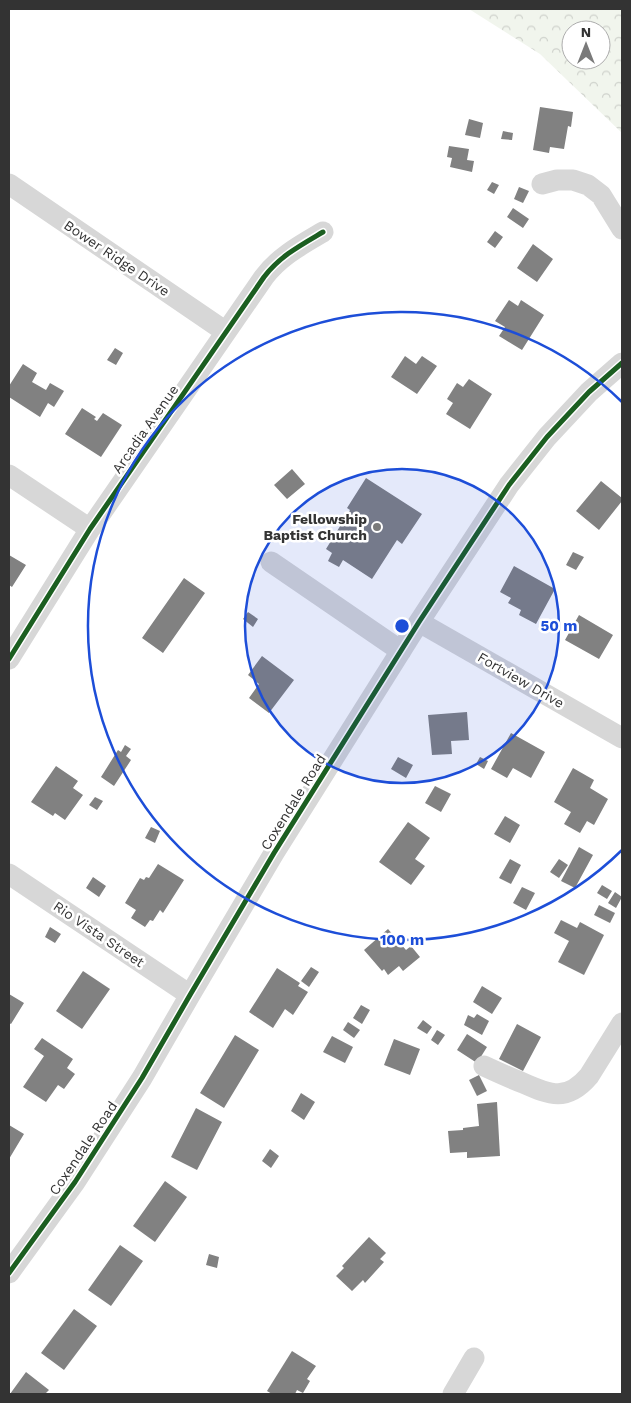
<svg xmlns="http://www.w3.org/2000/svg" width="631" height="1403" font-family="'Work Sans',sans-serif">
<defs>
<pattern id="forest-crowns" width="20" height="18" patternUnits="userSpaceOnUse" patternTransform="scale(1.25)"><rect width="20" height="18" fill="#f1f5ed"/><path d="M2 6a3 3 0 1 1 6 0M12 15a3 3 0 1 1 6 0" fill="none" stroke="#cfd2cc"/></pattern>
</defs>
<rect width="100%" height="100%" fill="#fff"/>
<path fill="url(#forest-crowns)" fill-rule="evenodd" d="M 469,9 L 622,9 L 622,133 L 540,54 ZM 571,30 L 601,30 L 601,60 L 571,60 Z"/>
<path fill="#818181" d="M 540,107 L 573,112 L 571,127 L 568,126 L 564,149 L 550,147 L 549,153 L 533,150 Z
M 469,119 L 483,123 L 480,138 L 465,135 Z
M 503,131 L 513,133 L 512,140 L 501,139 Z
M 449,146 L 469,149 L 467,160 L 474,161 L 472,172 L 450,167 L 452,158 L 447,157 Z
M 492,182 L 499,185 L 494,194 L 487,190 Z
M 519,187 L 529,191 L 523,203 L 514,199 Z
M 513,208 L 529,219 L 523,228 L 507,217 Z
M 495,231 L 503,237 L 495,248 L 487,242 Z
M 533,244 L 553,259 L 537,282 L 517,268 Z
M 509,300 L 518,306 L 521,300 L 544,315 L 522,350 L 499,336 L 505,327 L 495,321 Z
M 115,348 L 123,353 L 116,365 L 107,360 Z
M 405,356 L 416,364 L 422,356 L 437,366 L 417,394 L 391,377 Z
M 23,364 L 37,373 L 32,382 L 46,390 L 50,383 L 64,391 L 54,407 L 48,403 L 40,417 L 9,397 L 9,386 Z
M 469,379 L 492,394 L 470,429 L 446,414 L 453,403 L 447,399 L 457,383 L 463,387 Z
M 82,408 L 96,417 L 94,419 L 97,421 L 103,413 L 122,425 L 101,457 L 65,434 Z
M 292,469 L 305,484 L 287,499 L 274,485 Z
M 366,478 L 422,514 L 402,544 L 397,540 L 372,579 L 343,560 L 339,567 L 328,561 L 332,553 L 326,549 L 350,510 L 347,508 Z
M 601,481 L 622,498 L 622,501 L 599,530 L 576,511 Z
M 573,552 L 584,557 L 576,570 L 566,565 Z
M 9,555 L 26,565 L 12,587 L 9,585 Z
M 514,566 L 555,589 L 536,624 L 519,615 L 521,610 L 508,603 L 511,598 L 500,592 Z
M 184,578 L 205,593 L 163,653 L 142,638 Z
M 248,612 L 258,619 L 253,627 L 243,619 Z
M 579,615 L 613,635 L 599,659 L 565,640 Z
M 262,656 L 294,680 L 269,713 L 249,698 L 259,684 L 248,675 Z
M 467,712 L 469,740 L 451,741 L 452,754 L 432,755 L 428,715 Z
M 511,733 L 545,752 L 531,778 L 513,768 L 507,778 L 491,769 Z
M 125,745 L 131,749 L 126,756 L 131,760 L 114,786 L 101,777 L 118,750 L 121,752 Z
M 398,757 L 413,765 L 406,778 L 391,769 Z
M 480,757 L 488,761 L 484,769 L 476,764 Z
M 56,766 L 78,781 L 73,788 L 83,795 L 65,820 L 55,813 L 53,816 L 31,802 Z
M 573,768 L 594,780 L 590,788 L 608,799 L 594,825 L 587,821 L 580,833 L 564,824 L 571,812 L 554,802 Z
M 435,786 L 451,794 L 441,812 L 425,803 Z
M 95,797 L 103,801 L 97,810 L 89,805 Z
M 505,816 L 520,825 L 510,843 L 494,834 Z
M 408,822 L 430,838 L 415,859 L 425,866 L 411,885 L 379,862 Z
M 151,827 L 160,831 L 155,843 L 145,838 Z
M 579,847 L 593,855 L 575,888 L 561,881 Z
M 510,859 L 521,865 L 511,884 L 499,878 Z
M 559,859 L 568,865 L 559,878 L 550,872 Z
M 158,864 L 184,880 L 163,913 L 160,910 L 153,921 L 150,920 L 145,927 L 131,918 L 136,910 L 125,903 L 140,878 L 144,880 L 146,877 L 149,878 Z
M 93,877 L 106,886 L 99,897 L 86,888 Z
M 602,885 L 612,891 L 607,899 L 597,893 Z
M 522,887 L 535,893 L 526,910 L 513,903 Z
M 615,892 L 622,897 L 616,908 L 608,903 Z
M 599,905 L 615,913 L 610,923 L 594,915 Z
M 561,920 L 577,928 L 580,922 L 604,935 L 584,975 L 558,962 L 569,941 L 554,933 Z
M 50,927 L 61,934 L 55,943 L 45,937 Z
M 388,929 L 406,950 L 411,946 L 420,957 L 403,971 L 399,966 L 388,975 L 384,969 L 382,971 L 364,950 Z
M 311,967 L 319,972 L 309,987 L 301,981 Z
M 277,968 L 300,983 L 298,986 L 308,992 L 293,1015 L 285,1009 L 273,1028 L 249,1012 Z
M 83,971 L 110,989 L 82,1029 L 56,1011 Z
M 482,986 L 502,998 L 492,1014 L 473,1002 Z
M 9,994 L 24,1003 L 11,1024 L 9,1023 Z
M 361,1005 L 370,1010 L 362,1024 L 353,1018 Z
M 477,1014 L 489,1021 L 482,1035 L 464,1025 L 468,1015 L 474,1018 Z
M 423,1020 L 432,1027 L 427,1034 L 417,1028 Z
M 348,1022 L 360,1030 L 354,1038 L 343,1030 Z
M 517,1024 L 541,1037 L 523,1071 L 499,1059 Z
M 437,1030 L 445,1035 L 438,1045 L 431,1040 Z
M 467,1034 L 487,1047 L 477,1063 L 457,1050 Z
M 235,1035 L 259,1050 L 224,1108 L 200,1093 Z
M 332,1036 L 353,1047 L 345,1063 L 323,1052 Z
M 42,1038 L 73,1059 L 67,1068 L 75,1074 L 64,1089 L 58,1085 L 46,1102 L 23,1087 L 44,1056 L 34,1049 Z
M 394,1039 L 420,1049 L 410,1075 L 384,1065 Z
M 479,1075 L 487,1091 L 477,1096 L 469,1080 Z
M 301,1093 L 315,1102 L 304,1120 L 291,1111 Z
M 497,1102 L 500,1156 L 467,1158 L 467,1152 L 450,1153 L 448,1131 L 463,1130 L 463,1128 L 479,1126 L 477,1104 Z
M 196,1108 L 222,1122 L 197,1170 L 171,1157 Z
M 9,1125 L 24,1134 L 9,1159 Z
M 270,1149 L 279,1156 L 271,1168 L 262,1161 Z
M 165,1181 L 187,1197 L 155,1242 L 133,1226 Z
M 369,1237 L 386,1253 L 380,1259 L 384,1262 L 365,1283 L 363,1280 L 352,1291 L 336,1276 L 344,1268 L 342,1266 Z
M 120,1245 L 143,1261 L 111,1306 L 88,1290 Z
M 209,1254 L 219,1257 L 217,1268 L 206,1265 Z
M 74,1309 L 97,1326 L 64,1370 L 41,1353 Z
M 292,1351 L 316,1366 L 307,1379 L 310,1381 L 303,1393 L 297,1390 L 295,1394 L 272,1394 L 267,1391 Z
M 26,1372 L 49,1390 L 45,1394 L 10,1394 Z"/>
<g fill="none" stroke-linecap="round" stroke-linejoin="round">
<path stroke="#d7d7d7" stroke-width="21" d="M 9,184 L 226,332
M 542,184 L 557,180 L 573,180 L 588,185 L 601,195 L 622,229
M 9,475 L 90,529
M 271,562 L 401,651
M 419,622 L 622,738
M 9,659 L 90,529 L 264,277 C 280,256 301,245 323,232
M 9,874 L 190,995
M 484,1066 C 497,1072 510,1078 523,1083 C 550,1095 567,1102 589,1076 L 622,1023
M 9,1273 L 75,1182 L 142,1078 L 190,995 L 274,853 L 419,622 L 509,485 L 547,437 L 589,392 L 622,363
M 453,1394 L 474,1358"/>
<defs>
<path id="cycleway" d="M 9,659 L 90,529 L 264,277 C 280,256 301,245 323,232
M 9,1273 L 75,1182 L 142,1078 L 190,995 L 274,853 L 419,622 L 509,485 L 547,437 L 589,392 L 622,363"/>
</defs>
<use href="#cycleway" stroke="#fff" stroke-width="8"/>
<use href="#cycleway" stroke="#1b5e20" stroke-width="5"/>
</g>
<circle cx="402" cy="626" r="157" fill="#1d4ed8" fill-opacity=".12"/>
<g fill="none" stroke="#1d4ed8" stroke-width="2.5">
<circle cx="402" cy="626" r="157"/>
<path d="M622 850A314 314 0 1 1 622 402"/>
</g>
<circle fill="#7a7a7a" stroke="#fff" stroke-width="2" cx="377" cy="527" r="5"/>
<g text-anchor="middle" stroke-width="5" stroke-linejoin="round" paint-order="stroke">
<g font-size="14" fill="#333" stroke="#fff">
<text transform="translate(117 258) rotate(34)" y="5">Bower Ridge Drive</text>
<text transform="translate(145 429) rotate(-55)" y="5">Arcadia Avenue</text>
<text transform="translate(521 680) rotate(30)" y="5">Fortview Drive</text>
<text transform="translate(293 802) rotate(-58)" y="5">Coxendale Road</text>
<text transform="translate(99 934) rotate(34)" y="5">Rio Vista Street</text>
<text transform="translate(83 1148) rotate(-56)" y="5">Coxendale Road</text>
</g>
<g font-size="14" font-weight="bold" fill="#333" stroke="#fff" text-anchor="end">
<text x="367" y="524">Fellowship<tspan x="367" dy="16">Baptist Church</tspan></text>
</g>
</g>
<circle cx="402" cy="626" r="8" fill="#1d4ed8" stroke="#fff" stroke-width="2.5"/>
<g font-size="15" text-anchor="middle" font-weight="bold" fill="#1d4ed8" stroke="#fff" stroke-width="5" stroke-linejoin="round" paint-order="stroke">
<text x="559" y="631">50 m</text>
<text x="402" y="945">100 m</text>
</g>
<rect width="631" height="1403" fill="none" stroke="#333333" stroke-width="20"/>
<g transform="translate(586 45)"><circle r="24" fill="#ffffff" stroke="#adadad"/>
<path d="M0-4L9 19L0 12L-9 19Z" fill="#7a7a7a"/>
<text y="-8" font-size="14" font-weight="bold" text-anchor="middle" fill="#333333">N</text>
</g>
</svg>
